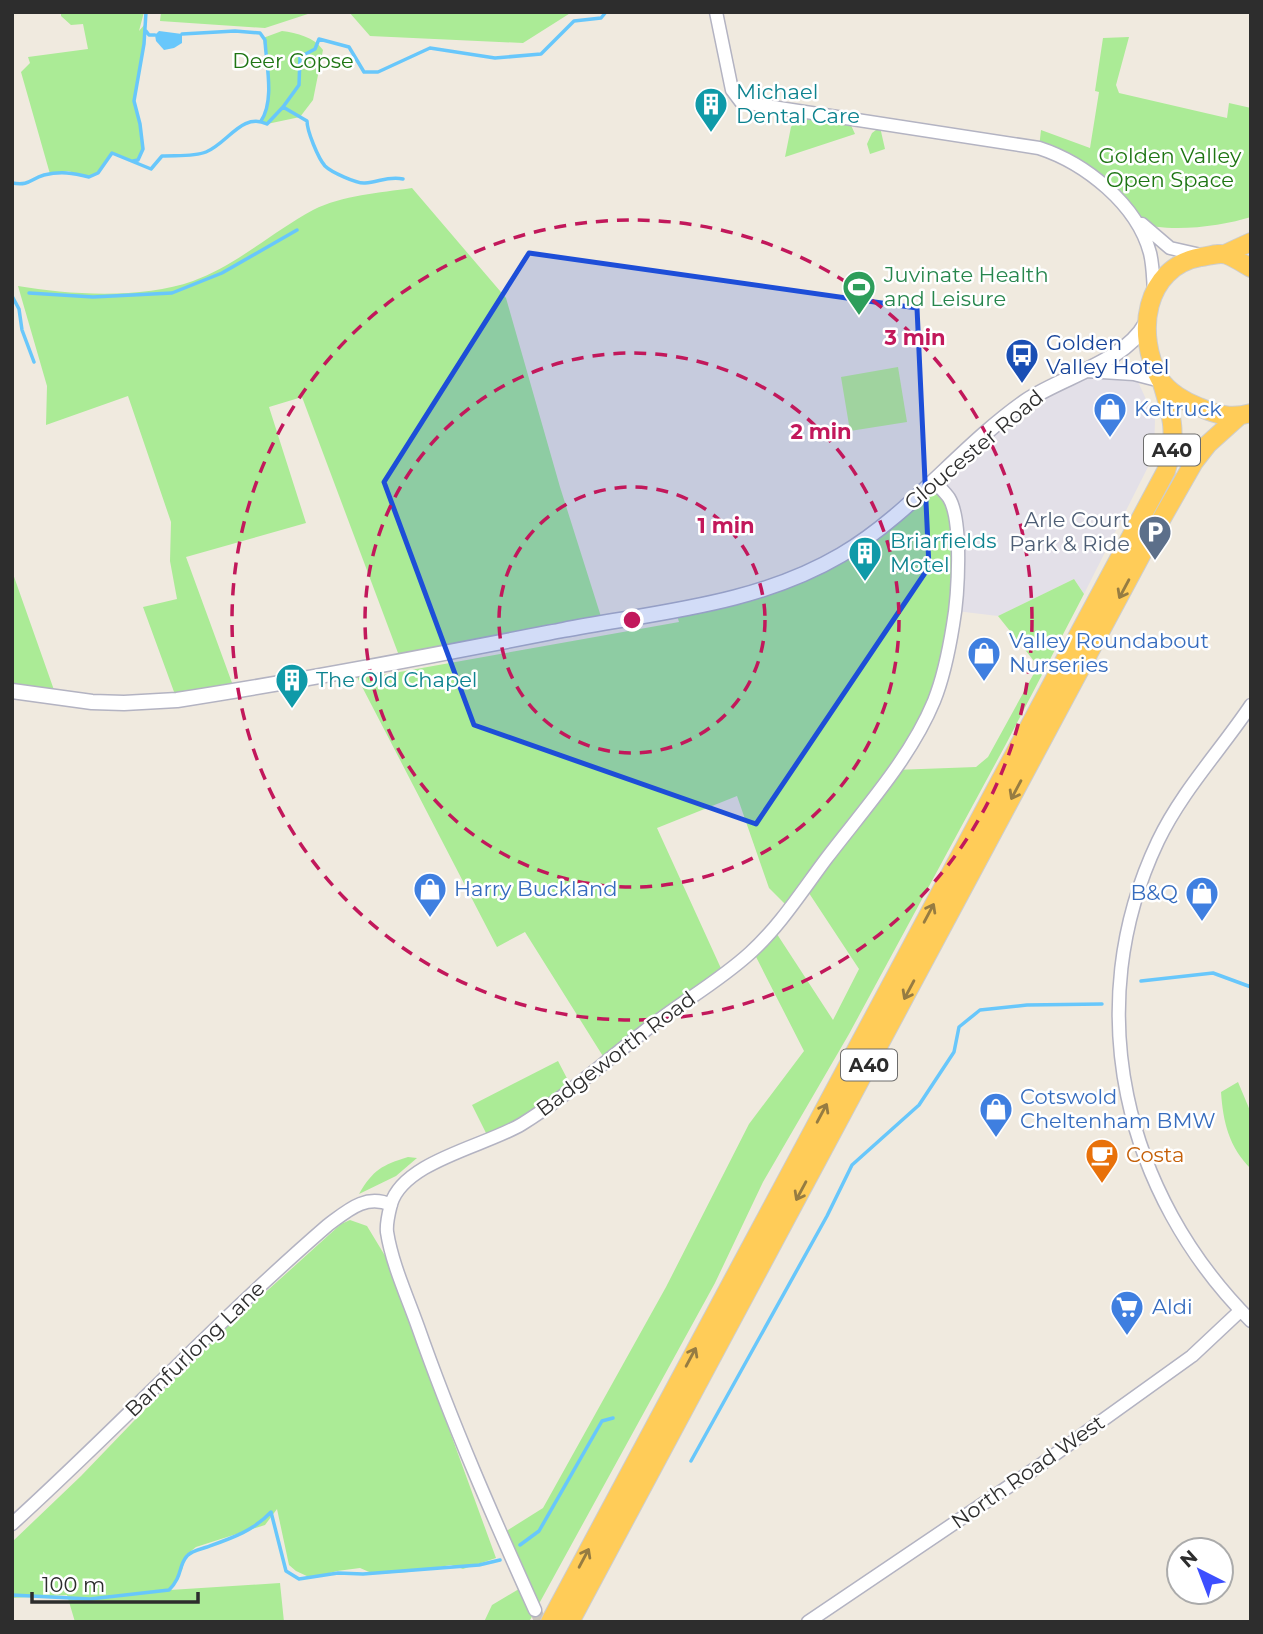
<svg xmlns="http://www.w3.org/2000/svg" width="1263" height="1634" font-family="Montserrat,sans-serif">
<rect width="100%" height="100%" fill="#f0eadf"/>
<path fill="#e3e0e8" d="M 1083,370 L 1134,373 L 1155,419 L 1154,455 L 1084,594 L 1074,579 L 998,616 L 956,611 L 935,482 L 989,432 Z"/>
<path fill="#abeb96" d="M 61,12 L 144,12 L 139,31 L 145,24 L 144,44 L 134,101 L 140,124 L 143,149 L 138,160 L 132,161 L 112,154 L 98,173 L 89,177 L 68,171 L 50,174 L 21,72 L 30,63 L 28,57 L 88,49 L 83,24 L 71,25 L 61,16 Z
M 161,12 L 314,12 L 265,28 L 160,21 Z
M 349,12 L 572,12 L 523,43 L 370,36 Z
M 282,31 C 297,33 314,37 323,50 L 313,100 L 300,117 L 267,124 L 261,121 C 274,101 266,61 263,38 Z
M 1129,37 L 1116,85 L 1119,93 L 1227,118 L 1229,103 L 1251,108 L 1251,217 C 1222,226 1167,234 1139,222 C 1129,217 1124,205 1117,198 C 1098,181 1062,163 1039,148 L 1041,130 L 1090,148 L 1099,92 L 1095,91 L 1103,38 Z
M 799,115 L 850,123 L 855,134 L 785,157 L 791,127 Z
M 880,127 L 885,149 L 870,154 L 867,144 L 872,133 Z
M 412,188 L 506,298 L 560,487 L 603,623 L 401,661 L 302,397 L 269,407 L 306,523 L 186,557 L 235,691 L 177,700 L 143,607 L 177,599 L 170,561 L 171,522 L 128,396 L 46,425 L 47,386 L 18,286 C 70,295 143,299 193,281 C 237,265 272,232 313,210 C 343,195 379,193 412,188 Z
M 935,482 L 950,499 L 958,557 L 934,700 L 894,770 L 976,767 L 988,757 L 1038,666 L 998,616 L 1074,579 L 1084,594 L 1006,744 L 849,1034 L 763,1182 L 715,1283 L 529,1622 L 484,1622 L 492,1605 L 524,1586 L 500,1535 L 543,1508 L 666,1287 L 749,1124 L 804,1051 L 753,951 L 773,928 L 833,1020 L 859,969 L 805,887 L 789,908 L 769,888 L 737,796 L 657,828 L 724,975 L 606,1061 L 525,932 L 497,947 L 357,677 L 377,676 L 679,622 L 676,612 L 724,601 L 841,555 Z
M 12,571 L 54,690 L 12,691 Z
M 558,1061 L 572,1088 L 489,1139 L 472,1105 Z
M 1238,1082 L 1251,1113 L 1251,1169 C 1229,1147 1223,1122 1221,1092 Z
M 408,1157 L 417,1158 L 396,1176 L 359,1194 C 373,1170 382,1165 408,1157 Z
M 350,1220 L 367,1226 L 387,1259 L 496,1558 L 463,1569 L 451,1565 L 409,1572 L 374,1574 L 360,1568 L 337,1571 L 311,1578 L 296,1571 L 289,1565 L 277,1509 L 265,1525 L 196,1547 L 186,1555 L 182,1570 L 170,1590 L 280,1583 L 284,1622 L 75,1622 L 67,1595 L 12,1598 L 12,1542 L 81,1476 L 206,1346 L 341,1224 Z"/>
<path fill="#c1f491" d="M 898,367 L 907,422 L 850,431 L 841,377 Z"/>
<path fill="#68c7fb" d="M 159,31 L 182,34 L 182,43 L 174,48 L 164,50 L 156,41 L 155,35 Z"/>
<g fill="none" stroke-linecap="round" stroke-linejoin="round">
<path stroke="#68c7fb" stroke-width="3.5" d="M 146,31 L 149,35 L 155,35
M 182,34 L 235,31 L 260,33 L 265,40 C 266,64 275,100 261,121
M 283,107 L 307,121 C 307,131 318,158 325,166 C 331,172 357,184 365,183 C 379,182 388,176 403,179
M 133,161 L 138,160 L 143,149 L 140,124 L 134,101 L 144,44 L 146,12
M 12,183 C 30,186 30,179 44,175 C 61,171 73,173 89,177 L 98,173 L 112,153 L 151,169 L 162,156 C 175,155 194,157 206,152 C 228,143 242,112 267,124 L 283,107 L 299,85 L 300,57 L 315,49 L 319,39 L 349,47 L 364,72 L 378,72 L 430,48 L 495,58 L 541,54 L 574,21 L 601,18 L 606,12
M 29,293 L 93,297 L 172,293 L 222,273 L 297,230
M 12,296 L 19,309 L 22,330 L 34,362
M 1141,981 L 1213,973 L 1251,987
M 691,1461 L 827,1216 L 852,1165 L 919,1105 L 954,1052 L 959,1027 L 980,1010 L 1027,1005 L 1102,1004
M 520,1545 L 539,1531 L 602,1421 L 613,1418
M 12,1595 L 90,1599 L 169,1590 C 183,1576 178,1566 187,1556 C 191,1551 201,1549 207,1547 C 232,1538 253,1531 271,1512 L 286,1571 L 299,1579 L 338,1573 L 363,1574 L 479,1565 L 500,1560"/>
<path stroke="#c9c4bb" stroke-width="12" stroke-dasharray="12 6" stroke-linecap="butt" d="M 535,1610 L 541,1622"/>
<defs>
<path id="tertiary" d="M 716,12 L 732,90 L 741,102 L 1039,148 C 1085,163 1137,204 1150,253 C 1153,265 1153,278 1154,291
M 1142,224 L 1170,248 L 1201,255
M 1251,705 C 1220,751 1182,791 1158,841 C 1079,1007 1124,1194 1251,1321
M 12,1524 C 120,1426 218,1320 328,1225 C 347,1211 366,1193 391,1205
M 535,1610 C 493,1517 452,1424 418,1327 C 407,1296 392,1264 387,1232 C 386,1223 389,1212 391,1204 C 404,1161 486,1146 522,1124 C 564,1098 602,1064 641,1034 C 676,1005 716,984 750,953 C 779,927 802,891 826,859 C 864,809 910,759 934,701 C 944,676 949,650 953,625 C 958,597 963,521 949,498 C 945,492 939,487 935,482
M 808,1622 L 1036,1468 L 1192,1356 L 1240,1311"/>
<path id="secondary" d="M 1086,370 L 1134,373 L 1161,380
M 12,691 L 92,702 L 124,703 L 177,700 C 306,680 434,655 563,630 C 657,612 756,605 841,555 C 911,514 960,447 1026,401 C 1063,376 1124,363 1146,323"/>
<path id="trunk" d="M 1225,254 L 1251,242
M 1251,268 C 1244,264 1235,258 1227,255 C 1220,252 1209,256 1201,257 C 1144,267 1135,335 1160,379 C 1168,392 1186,402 1199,407 C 1217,415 1232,419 1251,413
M 550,1622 L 1166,471 C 1178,433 1172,416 1161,380
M 570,1622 L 1145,548 L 1194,462 L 1208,444 L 1238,417"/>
</defs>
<use href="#tertiary" stroke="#b3b3c2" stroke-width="15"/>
<use href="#secondary" stroke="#b3b3c2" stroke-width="17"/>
<use href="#trunk" stroke="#cdcdcd" stroke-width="20"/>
<use href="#tertiary" stroke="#fff" stroke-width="12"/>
<use href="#secondary" stroke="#fff" stroke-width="14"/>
<use href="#trunk" stroke="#ffcc58" stroke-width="18"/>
</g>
<defs><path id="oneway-shaft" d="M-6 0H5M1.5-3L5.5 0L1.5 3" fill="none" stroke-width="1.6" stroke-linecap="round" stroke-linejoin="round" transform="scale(1.75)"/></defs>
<g stroke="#967c42">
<use href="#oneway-shaft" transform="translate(1124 589) rotate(118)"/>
<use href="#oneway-shaft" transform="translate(1016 790) rotate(118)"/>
<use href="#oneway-shaft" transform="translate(929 913) rotate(-62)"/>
<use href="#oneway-shaft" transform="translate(909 990) rotate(118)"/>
<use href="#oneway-shaft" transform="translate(822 1113) rotate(-62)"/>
<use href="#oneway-shaft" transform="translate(801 1191) rotate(118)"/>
<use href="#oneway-shaft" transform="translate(691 1357) rotate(-62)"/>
<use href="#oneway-shaft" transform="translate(584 1558) rotate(-62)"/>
</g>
<path fill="#1d4ed8" fill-opacity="0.2" stroke="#1d4ed8" stroke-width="5" stroke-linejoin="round" d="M 529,253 L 917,308 L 929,567 L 756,824 L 474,725 L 384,482 Z"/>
<g fill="none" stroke="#c2185b" stroke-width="3.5" stroke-dasharray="12 9">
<circle cx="632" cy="620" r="133"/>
<circle cx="632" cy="620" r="267"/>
<circle cx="632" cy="620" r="400"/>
</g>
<defs>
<symbol id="building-pin" viewBox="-11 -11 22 30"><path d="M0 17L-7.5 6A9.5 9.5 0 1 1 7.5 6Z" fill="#0f9aa8" stroke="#fff"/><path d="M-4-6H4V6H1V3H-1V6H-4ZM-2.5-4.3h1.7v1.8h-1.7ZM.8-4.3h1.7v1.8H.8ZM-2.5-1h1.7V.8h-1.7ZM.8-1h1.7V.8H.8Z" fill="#fff"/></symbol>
<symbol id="stadium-pin" viewBox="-11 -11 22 30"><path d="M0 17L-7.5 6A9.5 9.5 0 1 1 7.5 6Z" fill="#2e9e5b" stroke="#fff"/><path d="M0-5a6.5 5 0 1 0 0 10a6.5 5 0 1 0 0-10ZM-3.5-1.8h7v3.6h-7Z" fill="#fff"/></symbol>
<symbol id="bus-pin" viewBox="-11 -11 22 30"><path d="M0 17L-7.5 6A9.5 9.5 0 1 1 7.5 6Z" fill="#1a4fb4" stroke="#fff"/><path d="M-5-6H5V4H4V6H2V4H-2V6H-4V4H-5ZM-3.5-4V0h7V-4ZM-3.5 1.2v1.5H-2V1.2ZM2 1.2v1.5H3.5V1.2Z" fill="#fff"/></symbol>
<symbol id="shop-pin" viewBox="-11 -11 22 30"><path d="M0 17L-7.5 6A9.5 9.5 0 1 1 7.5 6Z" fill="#3f7fe0" stroke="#fff"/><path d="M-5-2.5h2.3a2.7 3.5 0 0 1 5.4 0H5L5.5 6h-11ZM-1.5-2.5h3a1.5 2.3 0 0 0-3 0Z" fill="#fff"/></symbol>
<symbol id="parking-pin" viewBox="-11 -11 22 30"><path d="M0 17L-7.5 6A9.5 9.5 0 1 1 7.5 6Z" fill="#5c6f8a" stroke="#fff"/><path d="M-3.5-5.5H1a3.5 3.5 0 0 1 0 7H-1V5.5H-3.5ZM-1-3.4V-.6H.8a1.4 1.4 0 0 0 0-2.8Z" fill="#fff"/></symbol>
<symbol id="cafe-pin" viewBox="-11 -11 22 30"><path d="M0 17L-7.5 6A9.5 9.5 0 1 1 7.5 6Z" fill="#e8710a" stroke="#fff"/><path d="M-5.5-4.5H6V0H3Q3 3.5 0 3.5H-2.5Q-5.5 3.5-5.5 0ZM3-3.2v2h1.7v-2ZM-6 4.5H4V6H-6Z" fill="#fff"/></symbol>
<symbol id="supermarket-pin" viewBox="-11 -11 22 30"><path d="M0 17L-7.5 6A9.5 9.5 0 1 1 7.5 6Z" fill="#3f7fe0" stroke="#fff"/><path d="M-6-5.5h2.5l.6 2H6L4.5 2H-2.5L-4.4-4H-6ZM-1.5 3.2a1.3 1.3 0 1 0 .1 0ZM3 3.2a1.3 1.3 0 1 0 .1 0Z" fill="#fff"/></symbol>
</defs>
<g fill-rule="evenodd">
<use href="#building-pin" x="692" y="85" width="38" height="52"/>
<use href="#stadium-pin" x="840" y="268" width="38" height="52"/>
<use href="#bus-pin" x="1003" y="336" width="38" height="52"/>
<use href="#shop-pin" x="1091" y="390" width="38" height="52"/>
<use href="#parking-pin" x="1136" y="513" width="38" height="52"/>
<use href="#building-pin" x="846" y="534" width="38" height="52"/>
<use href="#shop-pin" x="965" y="634" width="38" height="52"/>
<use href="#building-pin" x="273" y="661" width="38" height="52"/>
<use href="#shop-pin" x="411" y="870" width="38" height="52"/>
<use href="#shop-pin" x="1183" y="874" width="38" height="52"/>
<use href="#shop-pin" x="977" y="1090" width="38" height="52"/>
<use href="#cafe-pin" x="1083" y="1136" width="38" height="52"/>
<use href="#supermarket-pin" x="1108" y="1288" width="38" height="52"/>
</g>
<g text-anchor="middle" stroke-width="5" stroke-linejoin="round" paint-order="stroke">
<g fill="#fff" stroke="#6c6c6c" stroke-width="2">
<rect x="1144" y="434.5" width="56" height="31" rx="5"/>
<rect x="841" y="1049.5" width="56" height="31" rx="5"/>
</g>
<g font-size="19" font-weight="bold" fill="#2d2d2d">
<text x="1172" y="457">A40</text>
<text x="869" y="1072">A40</text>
</g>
<g font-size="21" fill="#1e7513" stroke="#fff">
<text x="293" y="68">Deer Copse</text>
<text x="1170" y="163">Golden Valley<tspan x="1170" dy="24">Open Space</tspan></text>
</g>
<g font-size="21" fill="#0d838f" stroke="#fff" text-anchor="start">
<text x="736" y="99">Michael<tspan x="736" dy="24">Dental Care</tspan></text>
<text x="890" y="548">Briarfields<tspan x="890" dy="24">Motel</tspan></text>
<text x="316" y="687">The Old Chapel</text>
</g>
<g font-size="21" fill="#27864d" stroke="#fff" text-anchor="start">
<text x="884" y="282">Juvinate Health<tspan x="884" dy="24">and Leisure</tspan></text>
</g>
<g font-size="21" fill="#164399" stroke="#fff" text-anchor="start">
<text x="1046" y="350">Golden<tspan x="1046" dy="24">Valley Hotel</tspan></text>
</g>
<g font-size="21" fill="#366cbe" stroke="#fff" text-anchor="start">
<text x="1134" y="416">Keltruck</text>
<text x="1009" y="648">Valley Roundabout<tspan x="1009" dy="24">Nurseries</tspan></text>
<text x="454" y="896">Harry Buckland</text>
<text x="1178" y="900" text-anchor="end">B&amp;Q</text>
<text x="1020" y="1104">Cotswold<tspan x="1020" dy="24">Cheltenham BMW</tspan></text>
<text x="1152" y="1314">Aldi</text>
</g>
<g font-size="21" fill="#2d2d2d" stroke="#fff">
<text transform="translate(974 450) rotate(-40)" y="7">Gloucester Road</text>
<text transform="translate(616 1054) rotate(-37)" y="7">Badgeworth Road</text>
<text transform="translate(195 1349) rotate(-44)" y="7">Bamfurlong Lane</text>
<text transform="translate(1028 1472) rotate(-35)" y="7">North Road West</text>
</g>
<g font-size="21" fill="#4e5e75" stroke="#fff" text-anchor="end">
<text x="1130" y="527">Arle Court<tspan x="1130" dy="24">Park &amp; Ride</tspan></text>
</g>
<g font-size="21" fill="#c56008" stroke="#fff" text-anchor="start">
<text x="1126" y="1162">Costa</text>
</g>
</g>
<circle cx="632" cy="620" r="10" fill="#c2185b" stroke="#fff" stroke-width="3.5"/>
<g font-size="21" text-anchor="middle" font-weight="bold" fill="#c2185b" stroke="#fff" stroke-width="5" stroke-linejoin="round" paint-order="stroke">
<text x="915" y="345">3 min</text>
<text x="821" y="439">2 min</text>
<text x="726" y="533">1 min</text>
</g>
<rect width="1263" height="1634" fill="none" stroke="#2d2d2d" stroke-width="28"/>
<g transform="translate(1200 1571) rotate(318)"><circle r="33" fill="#ffffff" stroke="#ababab" stroke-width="2"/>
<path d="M0-5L12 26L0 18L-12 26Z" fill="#3d4fff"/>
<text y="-10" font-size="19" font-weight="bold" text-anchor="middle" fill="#2d2d2d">N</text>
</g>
<path d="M32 1592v10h166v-10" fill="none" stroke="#2d2d2d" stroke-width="3.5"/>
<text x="42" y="1592" font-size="21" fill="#2d2d2d" stroke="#ffffff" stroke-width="5" paint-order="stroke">100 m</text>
</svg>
